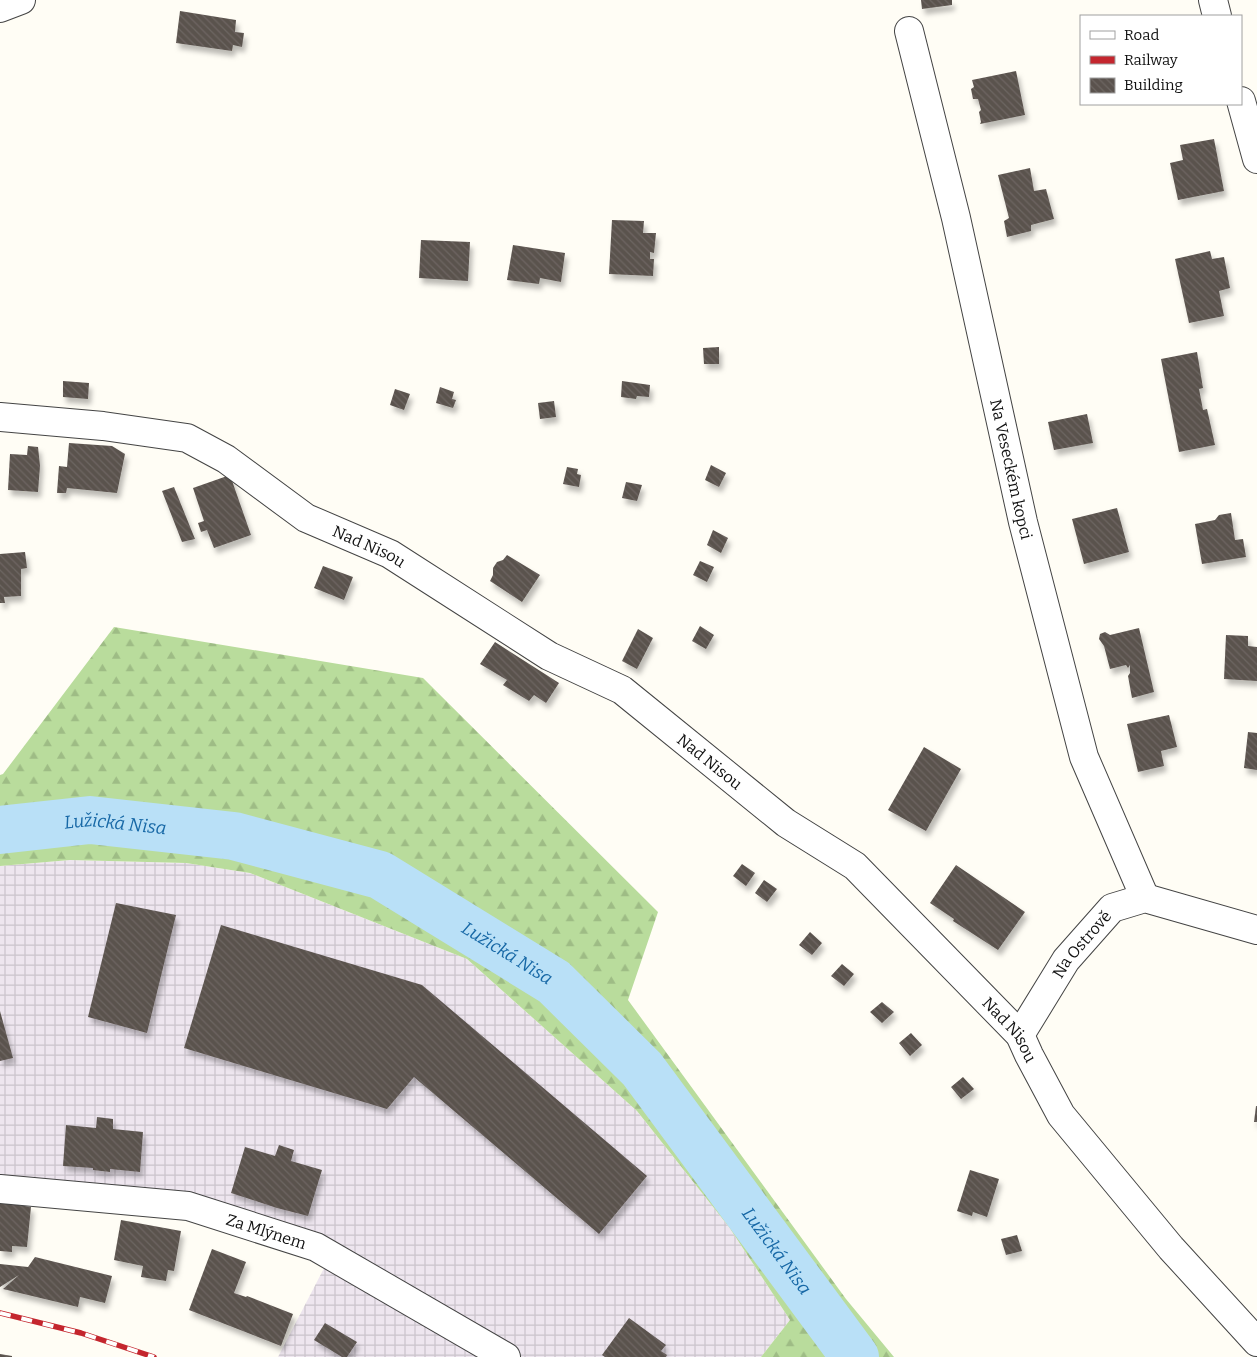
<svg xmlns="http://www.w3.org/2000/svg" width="1257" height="1357" font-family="Bitter,serif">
<defs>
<pattern id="industrial-grid" width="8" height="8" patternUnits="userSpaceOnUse" patternTransform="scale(1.25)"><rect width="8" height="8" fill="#eee6ef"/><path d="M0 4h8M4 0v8" fill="none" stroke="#cbc4cc"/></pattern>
<pattern id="forest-firs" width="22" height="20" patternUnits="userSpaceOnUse" patternTransform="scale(1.25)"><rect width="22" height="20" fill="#b9dc9c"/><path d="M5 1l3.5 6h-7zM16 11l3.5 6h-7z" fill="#9ebc85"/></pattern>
<pattern id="building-back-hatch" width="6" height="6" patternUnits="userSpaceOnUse" patternTransform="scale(1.25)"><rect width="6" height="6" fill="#5a524d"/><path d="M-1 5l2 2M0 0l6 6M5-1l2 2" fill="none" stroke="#6d6662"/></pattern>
<filter id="shadow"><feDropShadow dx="3" dy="5.5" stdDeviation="2.5" flood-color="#0004"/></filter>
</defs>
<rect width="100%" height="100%" fill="#fffdf5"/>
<path fill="url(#industrial-grid)" d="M 70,860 L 186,863 L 250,873 L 467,959 L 637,1111 L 729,1227 L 790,1320 L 761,1357 L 278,1357 L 336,1245 L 210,1199 L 0,1176 L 0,866 Z"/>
<path fill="url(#forest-firs)" d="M 114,627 L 423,678 L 658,912 L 628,1000 L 846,1299 L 894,1357 L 761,1357 L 790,1320 L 729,1227 L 637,1111 L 467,959 L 250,873 L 186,863 L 70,860 L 0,866 L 0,775 L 3,774 Z"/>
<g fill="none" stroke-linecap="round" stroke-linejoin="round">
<path stroke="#b9e0f7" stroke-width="48" id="s1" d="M 0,830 L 90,820 L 234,836 L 380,875 L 554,982 L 642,1069 L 855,1357"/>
</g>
<path fill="url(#building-back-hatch)" filter="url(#shadow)" d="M 921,0 L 952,0 L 952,5 L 922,9 Z
M 180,11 L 236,20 L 235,32 L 244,33 L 242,47 L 233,45 L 232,51 L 176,43 Z
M 1016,71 L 1025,115 L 980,124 L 981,122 L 979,112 L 981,110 L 978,99 L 973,99 L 971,89 L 974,87 L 972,80 Z
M 1214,139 L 1224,191 L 1178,200 L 1170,163 L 1183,160 L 1180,145 Z
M 1030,168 L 1034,191 L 1046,189 L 1054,219 L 1031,225 L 1031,231 L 1007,237 L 1004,221 L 1009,218 L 998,175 Z
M 612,220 L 644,221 L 643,233 L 656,233 L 654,253 L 650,252 L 650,259 L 654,259 L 653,276 L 609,274 Z
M 421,240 L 470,242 L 468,281 L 419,278 Z
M 513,245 L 565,253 L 561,282 L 540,278 L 539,284 L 507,280 Z
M 1210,251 L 1212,259 L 1224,257 L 1230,288 L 1219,291 L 1224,316 L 1189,323 L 1175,259 Z
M 719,347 L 719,364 L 704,364 L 703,348 Z
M 1197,352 L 1203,388 L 1199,389 L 1203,410 L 1207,409 L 1215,445 L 1179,452 L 1161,359 Z
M 63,381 L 89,383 L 88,399 L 63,397 Z
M 622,381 L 650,385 L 649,397 L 637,396 L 636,399 L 621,397 Z
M 440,387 L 454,392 L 452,399 L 456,400 L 453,408 L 436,403 Z
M 395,389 L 410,394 L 404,410 L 390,405 Z
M 554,401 L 556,417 L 540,419 L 538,403 Z
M 1087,414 L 1093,443 L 1054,450 L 1048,422 Z
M 69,443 L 112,446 L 125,454 L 117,493 L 67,488 L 66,493 L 57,493 L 59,466 L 67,467 Z
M 28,446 L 38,447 L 40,466 L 38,492 L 8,490 L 10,454 L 27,455 Z
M 711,465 L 726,473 L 719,487 L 705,480 Z
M 567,467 L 578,469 L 577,474 L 581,475 L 579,487 L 563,484 Z
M 230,475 L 251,535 L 214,548 L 207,530 L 201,532 L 198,523 L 204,521 L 193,488 Z
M 626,482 L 642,485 L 637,501 L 622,498 Z
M 174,487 L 195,539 L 182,542 L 162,491 Z
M 1117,508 L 1129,552 L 1084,564 L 1072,519 Z
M 1231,513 L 1235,540 L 1243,539 L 1246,557 L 1202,564 L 1195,524 L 1215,520 L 1219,515 Z
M 713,530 L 728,538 L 721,553 L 707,545 Z
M 25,552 L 27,568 L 21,569 L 21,596 L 4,597 L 5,603 L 0,603 L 0,554 Z
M 507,555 L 540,575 L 522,602 L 490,581 L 493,575 L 493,568 L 497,562 L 503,560 Z
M 700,561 L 714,567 L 707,582 L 693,575 Z
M 323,566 L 353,577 L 344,600 L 314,588 Z
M 700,626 L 714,635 L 706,649 L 692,641 Z
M 1139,628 L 1154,692 L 1132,698 L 1128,676 L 1130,673 L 1130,665 L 1128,668 L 1126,665 L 1110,669 L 1104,646 L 1099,639 L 1100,634 L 1105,632 L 1110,635 Z
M 638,629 L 653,638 L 637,669 L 622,661 Z
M 1226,635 L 1248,636 L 1248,646 L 1257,647 L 1257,681 L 1224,679 Z
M 495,642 L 559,683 L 546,703 L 534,695 L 529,701 L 503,685 L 507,680 L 480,664 Z
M 1169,715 L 1177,747 L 1161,751 L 1164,766 L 1138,772 L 1127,724 Z
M 1248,732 L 1257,733 L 1257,770 L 1244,768 Z
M 924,747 L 961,769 L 926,831 L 888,810 Z
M 742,864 L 755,873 L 746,886 L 733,876 Z
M 956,865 L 1025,912 L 998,950 L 953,921 L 954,919 L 930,903 Z
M 764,880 L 777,889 L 767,902 L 755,893 Z
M 116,903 L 176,915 L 147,1033 L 88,1017 Z
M 221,925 L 422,985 L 647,1176 L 599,1234 L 414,1077 L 387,1109 L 184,1048 Z
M 810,932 L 822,943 L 812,955 L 799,945 Z
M 842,964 L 854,974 L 844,986 L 831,976 Z
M 882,1002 L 894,1012 L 882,1023 L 870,1012 Z
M 0,1011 L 13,1058 L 0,1061 Z
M 911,1033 L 922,1045 L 910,1056 L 899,1043 Z
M 963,1077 L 974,1089 L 961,1099 L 951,1087 Z
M 1256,1106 L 1257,1106 L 1257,1122 L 1254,1122 Z
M 97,1117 L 113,1119 L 113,1129 L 143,1132 L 140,1172 L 110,1169 L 110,1172 L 93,1170 L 93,1168 L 63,1166 L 66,1125 L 96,1128 Z
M 279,1145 L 294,1150 L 291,1161 L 322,1170 L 308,1216 L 277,1208 L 231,1193 L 245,1147 L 275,1156 Z
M 970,1170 L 999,1179 L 987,1217 L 973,1212 L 972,1216 L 957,1211 Z
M 0,1202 L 31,1207 L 27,1247 L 12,1246 L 12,1252 L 0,1251 Z
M 121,1220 L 181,1231 L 174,1271 L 168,1270 L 166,1281 L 141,1277 L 143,1266 L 114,1260 Z
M 1017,1235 L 1022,1251 L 1006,1255 L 1001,1239 Z
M 212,1249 L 246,1262 L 234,1293 L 246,1297 L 247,1296 L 293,1314 L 281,1346 L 189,1310 Z
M 35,1257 L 112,1276 L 105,1303 L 80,1297 L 78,1307 L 3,1289 L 19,1275 L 0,1287 L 0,1264 L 28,1267 Z
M 629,1318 L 666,1345 L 661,1351 L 667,1355 L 666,1357 L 605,1357 L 602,1355 Z
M 325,1323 L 357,1342 L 347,1357 L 342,1357 L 314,1340 Z
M 0,1354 L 12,1356 L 12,1357 L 0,1357 Z"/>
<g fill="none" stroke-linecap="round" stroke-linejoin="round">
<defs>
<g id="street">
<path d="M 1213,0 L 1217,16"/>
<path d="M 0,8 L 21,0"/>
<path id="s2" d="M 909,31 L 956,218 L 1023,522 L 1084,757 L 1145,898"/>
<path d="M 1241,101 L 1257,159"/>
<path id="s3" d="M 0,417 L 103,426 L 187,438 L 226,459 L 306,518 L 390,554 L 549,656 L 622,690 L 786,823 L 855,866 L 1020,1035 L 1029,1055 L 1061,1115 L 1171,1248 L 1257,1342"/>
<path id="s4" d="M 1020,1035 L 1066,960 L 1112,908 L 1145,898 L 1257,930"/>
<path id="s5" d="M 0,1189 L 188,1206 L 316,1247 L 506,1357"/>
</g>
</defs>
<use href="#street" stroke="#444" stroke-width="30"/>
<use href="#street" stroke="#fff" stroke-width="28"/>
<defs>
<path id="rail" d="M 0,1313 L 81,1333 L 154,1357"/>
</defs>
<use href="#rail" stroke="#c4262e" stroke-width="5.5"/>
<use href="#rail" stroke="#fff" stroke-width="4" stroke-dasharray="11" stroke-linecap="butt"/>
</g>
<g text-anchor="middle" stroke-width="5" stroke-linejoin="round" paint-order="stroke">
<g font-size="16" fill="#111" stroke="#fff">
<text dy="6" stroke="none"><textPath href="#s2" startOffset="450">Na Veseckém kopci</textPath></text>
<text dy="6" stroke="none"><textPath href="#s3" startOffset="401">Nad Nisou</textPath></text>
<text dy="6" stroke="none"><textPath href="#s3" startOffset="806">Nad Nisou</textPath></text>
<text dy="6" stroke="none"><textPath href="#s4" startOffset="110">Na Ostrově</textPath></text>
<text dy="6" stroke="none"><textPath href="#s3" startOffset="1211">Nad Nisou</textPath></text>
<text dy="6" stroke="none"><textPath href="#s5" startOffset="271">Za Mlýnem</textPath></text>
</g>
<g font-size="18" font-style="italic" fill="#1768a6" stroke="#fff">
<text dy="6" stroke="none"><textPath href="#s1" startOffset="116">Lužická Nisa</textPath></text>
<text dy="6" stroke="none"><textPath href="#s1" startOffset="536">Lužická Nisa</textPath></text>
<text dy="6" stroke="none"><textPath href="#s1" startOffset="941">Lužická Nisa</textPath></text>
</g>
</g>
<rect x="1080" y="15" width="162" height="90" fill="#ffffff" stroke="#a0a0a0"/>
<rect x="1090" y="31" width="25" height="8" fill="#ffffff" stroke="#a0a0a0"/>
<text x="1124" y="40" font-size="15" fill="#111111">Road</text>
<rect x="1090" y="56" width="25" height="8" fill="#c4262e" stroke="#a0a0a0"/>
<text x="1124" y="65" font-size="15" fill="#111111">Railway</text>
<rect x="1090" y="78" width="25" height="15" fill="url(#building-back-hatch)" stroke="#a0a0a0"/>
<text x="1124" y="90" font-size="15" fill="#111111">Building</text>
</svg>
